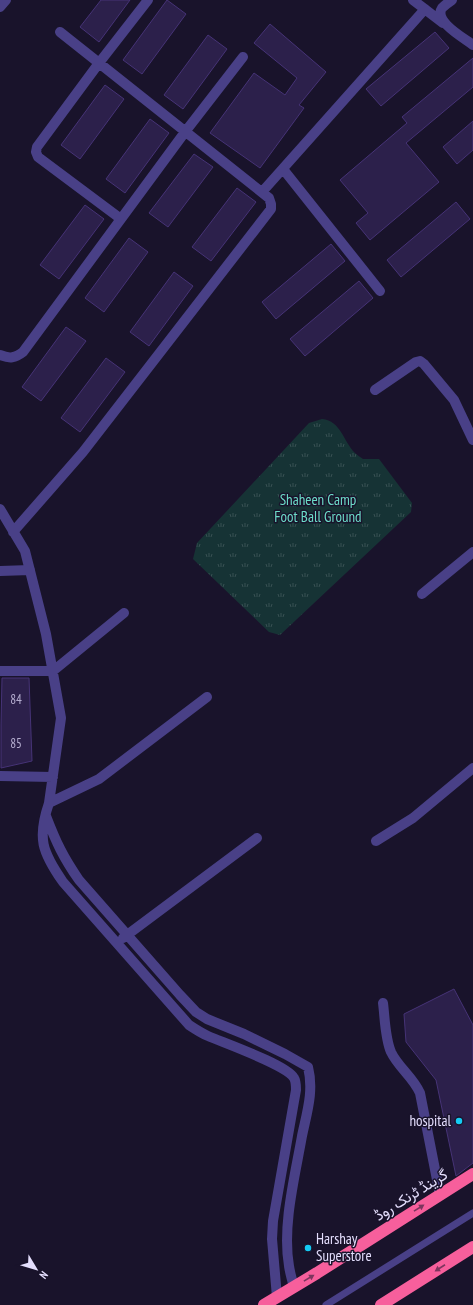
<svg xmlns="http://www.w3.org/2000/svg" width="473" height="1305" font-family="'PT Sans Narrow',Vazirmatn,sans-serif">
<defs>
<pattern id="park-tufts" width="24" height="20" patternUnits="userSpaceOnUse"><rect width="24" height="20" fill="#163335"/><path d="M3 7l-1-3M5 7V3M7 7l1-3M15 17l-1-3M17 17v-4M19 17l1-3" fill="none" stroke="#385053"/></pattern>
</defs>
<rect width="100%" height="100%" fill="#19132b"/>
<path fill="url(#park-tufts)" d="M 322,419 C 341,421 343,441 355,453 C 357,455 360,457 363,459 L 379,459 L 412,503 L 411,512 L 280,635 L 269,632 L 193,559 L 197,543 L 309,423 Z"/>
<path fill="#2c204b" stroke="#463376" d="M 101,0 L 130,0 L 99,42 L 80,27 Z
M 167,0 L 186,14 L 142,74 L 123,60 Z
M 270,24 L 326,72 L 299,105 L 304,108 L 260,168 L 210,133 L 254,73 L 285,95 L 297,78 L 254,43 Z
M 435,32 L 449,48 L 381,106 L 366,89 Z
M 208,35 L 227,49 L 183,109 L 164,95 Z
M 473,58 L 473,87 L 406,143 L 439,182 L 370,240 L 356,223 L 368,213 L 340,180 L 407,123 L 402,117 Z
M 105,85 L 124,99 L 80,159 L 61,145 Z
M 150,119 L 169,133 L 125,193 L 106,179 Z
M 473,121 L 473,150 L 457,164 L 443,147 Z
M 194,154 L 213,167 L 168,227 L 149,213 Z
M 237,188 L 256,202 L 211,261 L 192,247 Z
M 456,202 L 470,219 L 401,277 L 387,260 Z
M 85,205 L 104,219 L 59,279 L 40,265 Z
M 129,238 L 148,252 L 104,312 L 85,298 Z
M 331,244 L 345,261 L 276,319 L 262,302 Z
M 174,272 L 193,286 L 149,346 L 130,332 Z
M 359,281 L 373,298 L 305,356 L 290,339 Z
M 66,327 L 86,341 L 41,401 L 22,387 Z
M 106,358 L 125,372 L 80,432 L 61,418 Z
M 2,678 L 29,678 L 32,761 L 1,768 L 1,725 Z
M 454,989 L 473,1025 L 473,1163 L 456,1176 L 436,1080 L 406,1042 L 404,1014 Z"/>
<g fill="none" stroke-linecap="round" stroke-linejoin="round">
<path stroke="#494087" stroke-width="7" d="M 326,1305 L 473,1213"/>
<path stroke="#494087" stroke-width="10" d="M 413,0 L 443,23
M 452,0 C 449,2 445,5 442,8 C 433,21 464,38 473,45
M 0,7 L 6,0
M 283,169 L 380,291
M 262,192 L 425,9
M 121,219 L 38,157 L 36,152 L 37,147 L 99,63 L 148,0
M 0,355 C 10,359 15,358 23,352 L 185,132 L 243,57
M 375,390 L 416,362 L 420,361 L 424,364 L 454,400 L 473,440
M 0,509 L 25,551 L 46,634 L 61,718 L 49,803 C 37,838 42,852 63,882 L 189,1025 C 195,1029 201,1033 208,1036 C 224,1043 287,1065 294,1078 C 296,1081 296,1086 296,1090 L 273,1221 L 272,1239 L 277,1297
M 13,532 L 83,452 L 271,209 L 271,204 L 269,198 L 60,32
M 0,571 L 30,570
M 422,594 L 473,552
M 0,671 L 53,671 L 124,613
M 0,776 L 53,777
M 49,803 L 99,779 L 207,697
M 46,816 C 56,842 63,857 79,880 L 180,995 L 196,1012 L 207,1019 L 244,1034 L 285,1054 L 308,1067 C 314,1091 307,1112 302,1136 C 295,1176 282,1226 289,1266 C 290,1273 292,1280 294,1287
M 376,841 L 413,818 L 473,768
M 123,938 L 257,838
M 383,1003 C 385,1019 385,1038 391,1052 C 398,1067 413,1077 420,1093 L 440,1195"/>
<path stroke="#f75f9c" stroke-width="12" d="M 264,1305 L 317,1273 L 473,1174
M 381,1305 L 473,1247"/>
</g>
<defs><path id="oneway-solid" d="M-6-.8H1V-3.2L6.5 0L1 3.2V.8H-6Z"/></defs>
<g fill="#7d355e">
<use href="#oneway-solid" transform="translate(419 1208) rotate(-32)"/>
<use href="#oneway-solid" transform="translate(440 1268) rotate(147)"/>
<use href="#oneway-solid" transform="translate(309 1278) rotate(-31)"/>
</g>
<g fill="#14cbf4" stroke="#19132b" stroke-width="1.5">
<circle cx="459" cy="1121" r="4"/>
<circle cx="308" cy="1248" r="4"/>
</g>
<g text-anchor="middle" stroke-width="3" stroke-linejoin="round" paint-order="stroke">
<g font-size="13" fill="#b6aed0">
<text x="16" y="704">84</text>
<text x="16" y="748">85</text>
</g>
<g font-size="15" fill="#6cdcc9" stroke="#19132b">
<text x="318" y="505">Shaheen Camp<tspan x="318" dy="17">Foot Ball Ground</tspan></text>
</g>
<g font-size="15" fill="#e4defd" stroke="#19132b" text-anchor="end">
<text x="451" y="1126">hospital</text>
<text x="316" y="1244" text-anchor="start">Harshay<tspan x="316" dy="17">Superstore</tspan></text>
</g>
<g font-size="15" fill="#e4defd" stroke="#19132b">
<text transform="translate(411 1195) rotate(-32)" y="5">گرینڈ ٹرنک روڈ</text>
</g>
</g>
<g transform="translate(36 1269) rotate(128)" stroke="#19132b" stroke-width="3" paint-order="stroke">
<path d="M0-3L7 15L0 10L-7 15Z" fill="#e4defd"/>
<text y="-6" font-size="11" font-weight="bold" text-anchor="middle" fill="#e4defd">N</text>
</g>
</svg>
